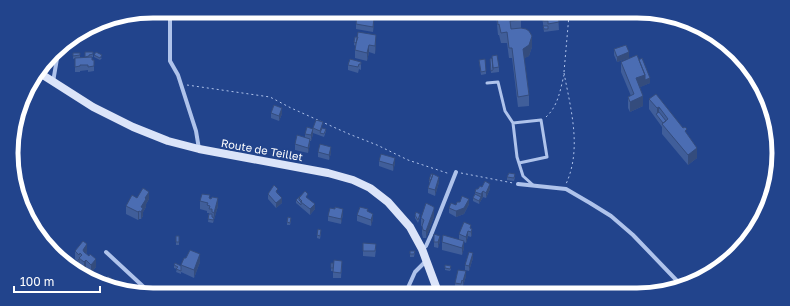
<svg xmlns="http://www.w3.org/2000/svg" width="790" height="306" font-family="'Golos Text',sans-serif">
<rect width="100%" height="100%" fill="#22448c"/>
<g fill="none" stroke-linecap="round" stroke-linejoin="round">
<path stroke="#afc3eb" stroke-width="1" stroke-dasharray="2 3" stroke-linecap="butt" d="M 564,72 L 569,15
M 564,73 C 571,110 582,149 566,184
M 187,85 L 270,97 L 291,108 L 349,134 L 377,145 L 408,160 L 450,174
M 546,117 C 558,106 560,91 564,75
M 461,173 L 513,183"/>
<path stroke="#afc3eb" stroke-width="3" d="M 487,83 L 498,82 L 505,111 L 513,123 L 517,157 L 523,176 L 533,185
M 513,123 L 541,120 L 547,157 L 519,163"/>
<path stroke="#afc3eb" stroke-width="4" d="M 170,11 L 170,61 L 178,75 L 196,131 L 199,149
M 53,82 L 59,47
M 518,184 L 566,189 L 590,203 L 611,216 L 633,235 L 682,286
M 422,249 L 426,246 L 431,235 L 456,172
M 106,252 L 147,290
M 406,292 L 415,272 L 426,261"/>
<path stroke="#dbe4f9" stroke-width="8" d="M 38,72 L 93,107 L 133,127 L 168,141 L 199,149 L 328,173 L 353,180 L 370,188 L 388,202 L 410,227 L 422,249 L 438,292"/>
</g>
<path fill="#405e9a" d="M 496,14 L 522,14 L 522,20 L 521,20 L 521,28 L 532,47 L 529,56 L 524,58 L 529,95 L 529,106 L 518,107 L 512,58 L 509,58 L 507,43 L 501,43 L 499,35 L 498,35 Z
M 542,15 L 558,15 L 559,30 L 544,32 Z
M 109,18 L 107,29 L 96,27 L 96,25 Z
M 356,24 L 374,24 L 373,32 L 356,29 Z
M 354,42 L 376,43 L 375,54 L 369,52 L 367,61 L 355,58 L 355,50 L 356,46 L 354,45 Z
M 614,49 L 629,58 L 617,62 L 614,55 Z
M 85,52 L 93,52 L 93,57 L 92,57 L 92,60 L 94,66 L 94,71 L 88,72 L 88,70 L 80,71 L 80,72 L 75,72 L 75,58 L 73,59 L 73,53 L 80,53 L 80,58 L 85,57 Z
M 94,55 L 102,58 L 100,60 L 94,57 Z
M 492,56 L 499,67 L 499,72 L 491,73 L 490,59 L 492,58 Z
M 479,60 L 486,71 L 486,74 L 481,75 Z
M 361,62 L 361,70 L 359,69 L 358,73 L 348,70 L 348,65 Z
M 621,62 L 650,83 L 640,87 L 643,106 L 630,112 L 628,108 L 628,97 L 631,96 L 621,72 Z
M 649,99 L 687,134 L 697,158 L 688,165 L 662,134 L 662,127 L 649,109 Z
M 271,113 L 282,114 L 279,121 L 271,118 Z
M 313,128 L 323,128 L 326,131 L 324,137 L 313,133 Z
M 305,134 L 313,134 L 311,141 L 310,141 L 310,144 L 308,153 L 295,150 L 295,144 L 305,137 Z
M 318,152 L 331,153 L 329,160 L 318,157 Z
M 379,161 L 395,163 L 393,171 L 379,166 Z
M 507,177 L 515,177 L 514,181 L 507,180 Z
M 429,180 L 439,182 L 435,196 L 428,193 L 428,188 L 430,183 L 429,182 Z
M 482,187 L 490,189 L 486,198 L 483,197 L 479,204 L 473,201 L 473,198 L 475,194 L 475,192 Z
M 278,193 L 282,203 L 276,208 L 268,199 L 268,194 Z
M 301,195 L 308,199 L 315,209 L 310,215 L 296,203 L 296,200 Z
M 137,198 L 149,199 L 146,204 L 146,207 L 143,212 L 143,216 L 141,219 L 139,219 L 138,220 L 126,214 L 126,206 Z
M 210,198 L 218,206 L 213,223 L 208,222 L 209,213 L 207,213 L 207,211 L 200,209 L 200,201 Z
M 469,204 L 464,214 L 456,217 L 449,213 L 449,208 L 456,205 Z
M 434,207 L 434,217 L 426,238 L 423,238 L 422,234 L 422,226 L 421,226 L 421,218 Z
M 343,214 L 341,224 L 328,221 L 328,216 Z
M 357,215 L 373,219 L 371,226 L 357,221 Z
M 415,215 L 420,217 L 418,223 L 415,218 Z
M 291,221 L 290,225 L 287,225 L 287,222 Z
M 471,229 L 472,234 L 471,237 L 468,236 L 466,243 L 464,242 L 464,248 L 462,255 L 442,250 L 442,242 L 459,239 L 459,234 Z
M 321,233 L 320,239 L 317,238 L 317,235 Z
M 179,239 L 179,245 L 176,245 L 176,242 Z
M 440,241 L 438,248 L 434,247 L 434,242 Z
M 376,249 L 375,257 L 363,256 L 363,251 Z
M 75,251 L 87,252 L 86,253 L 96,267 L 91,273 L 86,268 L 84,270 L 79,266 L 79,267 L 76,265 L 76,263 L 77,261 L 75,259 Z
M 410,251 L 415,251 L 414,257 L 410,257 Z
M 473,258 L 469,271 L 465,270 L 465,265 Z
M 342,261 L 341,278 L 333,278 L 333,271 L 331,271 L 331,263 L 333,263 Z
M 200,262 L 194,278 L 181,272 L 181,274 L 176,272 L 177,269 L 174,268 L 174,265 L 181,266 L 181,265 Z
M 445,268 L 451,269 L 450,271 L 445,270 Z
M 108,276 L 118,288 L 120,290 L 116,290 L 102,283 L 102,282 Z
M 466,276 L 463,286 L 462,286 L 461,289 L 455,288 L 455,283 Z"/>
<path fill="#344c7d" d="M 108,18 L 109,18 L 109,20 L 107,29 L 107,23 Z
M 374,18 L 374,24 L 373,32 L 373,27 Z
M 376,35 L 376,43 L 375,54 L 375,46 Z
M 532,36 L 532,47 L 529,56 L 523,59 L 523,49 Z
M 369,45 L 369,52 L 367,61 L 367,53 Z
M 629,52 L 629,58 L 617,62 L 617,57 Z
M 645,75 L 650,78 L 650,83 L 636,89 L 636,78 Z
M 643,96 L 643,106 L 630,112 L 630,102 Z
M 659,107 L 659,117 L 657,115 L 657,108 Z
M 282,108 L 282,114 L 279,121 L 279,116 Z
M 313,129 L 313,134 L 311,141 L 311,135 Z
M 310,139 L 310,144 L 308,153 L 308,148 Z
M 331,147 L 331,153 L 329,160 L 329,155 Z
M 697,148 L 697,158 L 688,165 L 688,155 Z
M 395,158 L 395,163 L 393,171 L 393,165 Z
M 439,177 L 439,182 L 435,196 L 435,190 Z
M 490,184 L 490,189 L 486,198 L 486,193 Z
M 483,191 L 483,197 L 479,204 L 479,201 L 481,197 L 481,194 Z
M 149,192 L 149,199 L 146,204 L 146,207 L 143,212 L 143,216 L 141,219 L 141,207 L 145,198 Z
M 218,198 L 218,206 L 213,223 L 214,213 Z
M 282,198 L 282,203 L 276,208 L 276,203 Z
M 469,199 L 469,204 L 464,214 L 456,217 L 456,211 Z
M 315,204 L 315,209 L 310,215 L 310,209 Z
M 343,209 L 343,214 L 341,224 L 341,219 Z
M 434,209 L 434,217 L 426,238 L 426,231 Z
M 139,211 L 139,219 L 138,220 L 138,212 Z
M 373,214 L 373,219 L 371,226 L 371,220 Z
M 472,229 L 472,234 L 471,237 L 471,232 Z
M 468,231 L 468,236 L 466,243 L 466,237 Z
M 440,236 L 440,241 L 438,248 L 438,242 Z
M 464,241 L 464,248 L 462,255 L 462,248 Z
M 87,244 L 87,252 L 83,257 L 83,250 Z
M 473,253 L 473,258 L 469,271 L 469,266 Z
M 200,254 L 200,262 L 194,278 L 194,270 Z
M 96,259 L 96,267 L 91,273 L 91,265 Z
M 86,260 L 86,268 L 84,270 L 84,262 Z
M 466,271 L 466,276 L 463,286 L 463,281 Z
M 118,283 L 118,288 L 116,290 L 113,288 Z"/>
<path fill="#4b6db3" stroke="#344c7d" d="M 497,14 L 520,14 L 521,20 L 510,21 L 511,29 L 521,28 L 526,29 L 529,31 L 532,36 L 529,45 L 523,49 L 529,95 L 518,97 L 512,48 L 509,48 L 507,32 L 501,33 L 499,24 L 498,25 Z
M 357,15 L 374,18 L 373,27 L 356,24 Z
M 543,15 L 558,15 L 559,22 L 548,24 L 548,21 L 543,21 Z
M 108,18 L 107,23 L 101,22 L 107,19 Z
M 543,26 L 548,26 L 548,29 L 544,29 Z
M 358,32 L 376,35 L 375,46 L 369,45 L 367,53 L 355,50 Z
M 355,37 L 358,37 L 356,43 L 354,42 Z
M 626,45 L 629,52 L 617,57 L 614,49 Z
M 85,52 L 93,52 L 93,54 L 89,55 L 89,56 L 85,57 Z
M 96,52 L 102,55 L 100,58 L 94,55 Z
M 73,53 L 80,53 L 80,55 L 73,56 Z
M 497,55 L 499,67 L 493,68 L 492,56 Z
M 637,55 L 645,75 L 636,78 L 643,96 L 630,102 L 628,97 L 634,94 L 621,62 Z
M 92,57 L 92,60 L 94,60 L 94,66 L 88,67 L 88,65 L 80,65 L 80,66 L 75,67 L 75,58 Z
M 492,58 L 493,70 L 491,71 L 490,59 Z
M 642,58 L 650,78 L 645,80 L 645,75 L 639,60 Z
M 350,59 L 361,62 L 361,64 L 359,64 L 358,67 L 348,65 Z
M 485,59 L 486,71 L 481,72 L 479,60 Z
M 656,94 L 683,128 L 685,127 L 687,129 L 685,131 L 697,148 L 688,155 L 662,124 L 668,119 L 659,107 L 657,108 L 649,99 Z
M 274,105 L 282,108 L 279,116 L 271,113 Z
M 659,112 L 666,121 L 663,123 L 656,114 Z
M 316,120 L 323,122 L 320,131 L 313,128 Z
M 307,127 L 313,129 L 311,135 L 305,134 Z
M 322,128 L 326,129 L 324,134 L 320,133 Z
M 297,135 L 310,139 L 308,148 L 295,144 Z
M 320,144 L 331,147 L 329,155 L 318,152 Z
M 381,154 L 395,158 L 393,165 L 379,161 Z
M 509,173 L 515,174 L 514,178 L 507,177 Z
M 431,174 L 433,174 L 431,180 L 429,180 Z
M 433,174 L 439,177 L 435,190 L 428,188 Z
M 485,181 L 490,184 L 486,193 L 483,191 L 481,194 L 475,192 L 476,189 L 478,189 L 480,186 L 482,187 Z
M 274,185 L 278,189 L 276,191 L 277,193 L 282,198 L 276,203 L 268,194 Z
M 143,188 L 149,192 L 145,198 L 146,199 L 141,207 L 143,208 L 141,212 L 139,211 L 138,212 L 126,206 L 132,195 L 137,198 Z
M 305,191 L 308,194 L 306,197 L 315,204 L 310,209 L 301,202 L 302,201 L 299,198 Z
M 202,194 L 210,195 L 209,198 L 211,199 L 212,197 L 218,198 L 214,213 L 212,212 L 212,209 L 209,209 L 210,206 L 207,205 L 208,203 L 200,201 Z
M 475,194 L 481,197 L 479,201 L 473,198 Z
M 301,195 L 299,198 L 299,200 L 301,202 L 301,205 L 296,200 Z
M 462,196 L 469,199 L 464,208 L 456,211 L 449,208 L 451,203 L 456,205 L 457,202 L 460,202 Z
M 426,203 L 434,207 L 434,209 L 426,231 L 423,230 L 422,226 L 424,220 L 421,218 Z
M 335,207 L 343,209 L 341,219 L 328,216 L 330,208 L 335,209 Z
M 360,207 L 368,209 L 367,211 L 373,214 L 371,220 L 357,215 Z
M 416,212 L 420,214 L 418,220 L 415,215 Z
M 209,214 L 212,214 L 212,217 L 214,218 L 213,220 L 208,219 Z
M 288,217 L 291,218 L 290,223 L 287,222 Z
M 464,222 L 471,225 L 470,228 L 472,229 L 471,232 L 468,231 L 466,237 L 459,234 Z
M 318,229 L 321,230 L 320,236 L 317,235 Z
M 434,234 L 440,236 L 438,242 L 434,242 Z
M 443,235 L 464,241 L 462,248 L 442,242 Z
M 176,236 L 179,236 L 179,242 L 176,242 Z
M 83,241 L 87,244 L 83,250 L 84,252 L 89,256 L 90,254 L 96,259 L 91,265 L 86,260 L 84,262 L 79,258 L 82,255 L 80,253 L 79,255 L 75,251 Z
M 363,243 L 376,244 L 375,251 L 363,251 Z
M 190,250 L 200,254 L 194,270 L 181,265 L 184,258 L 186,258 Z
M 410,251 L 415,251 L 414,254 L 410,254 Z
M 469,252 L 473,253 L 469,266 L 465,265 Z
M 79,259 L 79,264 L 76,263 Z
M 334,260 L 342,261 L 341,273 L 333,272 Z
M 175,263 L 181,266 L 181,271 L 176,269 L 178,267 L 174,265 Z
M 331,263 L 333,263 L 333,268 L 331,268 Z
M 445,265 L 451,266 L 450,269 L 445,268 Z
M 458,270 L 466,271 L 463,281 L 462,280 L 461,284 L 455,283 Z
M 108,276 L 118,283 L 113,288 L 110,287 L 104,281 Z
M 117,287 L 120,290 L 116,290 L 114,289 Z
M 353,288 L 361,289 L 361,292 L 353,292 Z
M 294,290 L 304,291 L 294,291 Z"/>
<g text-anchor="middle" stroke-width="3.5" stroke-linejoin="round" paint-order="stroke">
<g font-size="11" fill="#fff" stroke="#22448c">
<text transform="translate(262 150) rotate(10)" y="4">Route de Teillet</text>
</g>
</g>
<path d="M0 0H790V306H0ZM153 18H637A135 135 0 0 1 772 153V153A135 135 0 0 1 637 288H153A135 135 0 0 1 18 153V153A135 135 0 0 1 153 18Z" fill="#22448c" fill-rule="evenodd"/>
<path fill="none" stroke="#fff" stroke-width="5" d="M153 18H637A135 135 0 0 1 772 153V153A135 135 0 0 1 637 288H153A135 135 0 0 1 18 153V153A135 135 0 0 1 153 18Z"/>
<path d="M14 286v6h86v-6" fill="none" stroke="#ffffff" stroke-width="2"/>
<text x="20" y="286" font-size="12" fill="#ffffff" stroke="#22448c" stroke-width="3" paint-order="stroke">100 m</text>
</svg>
